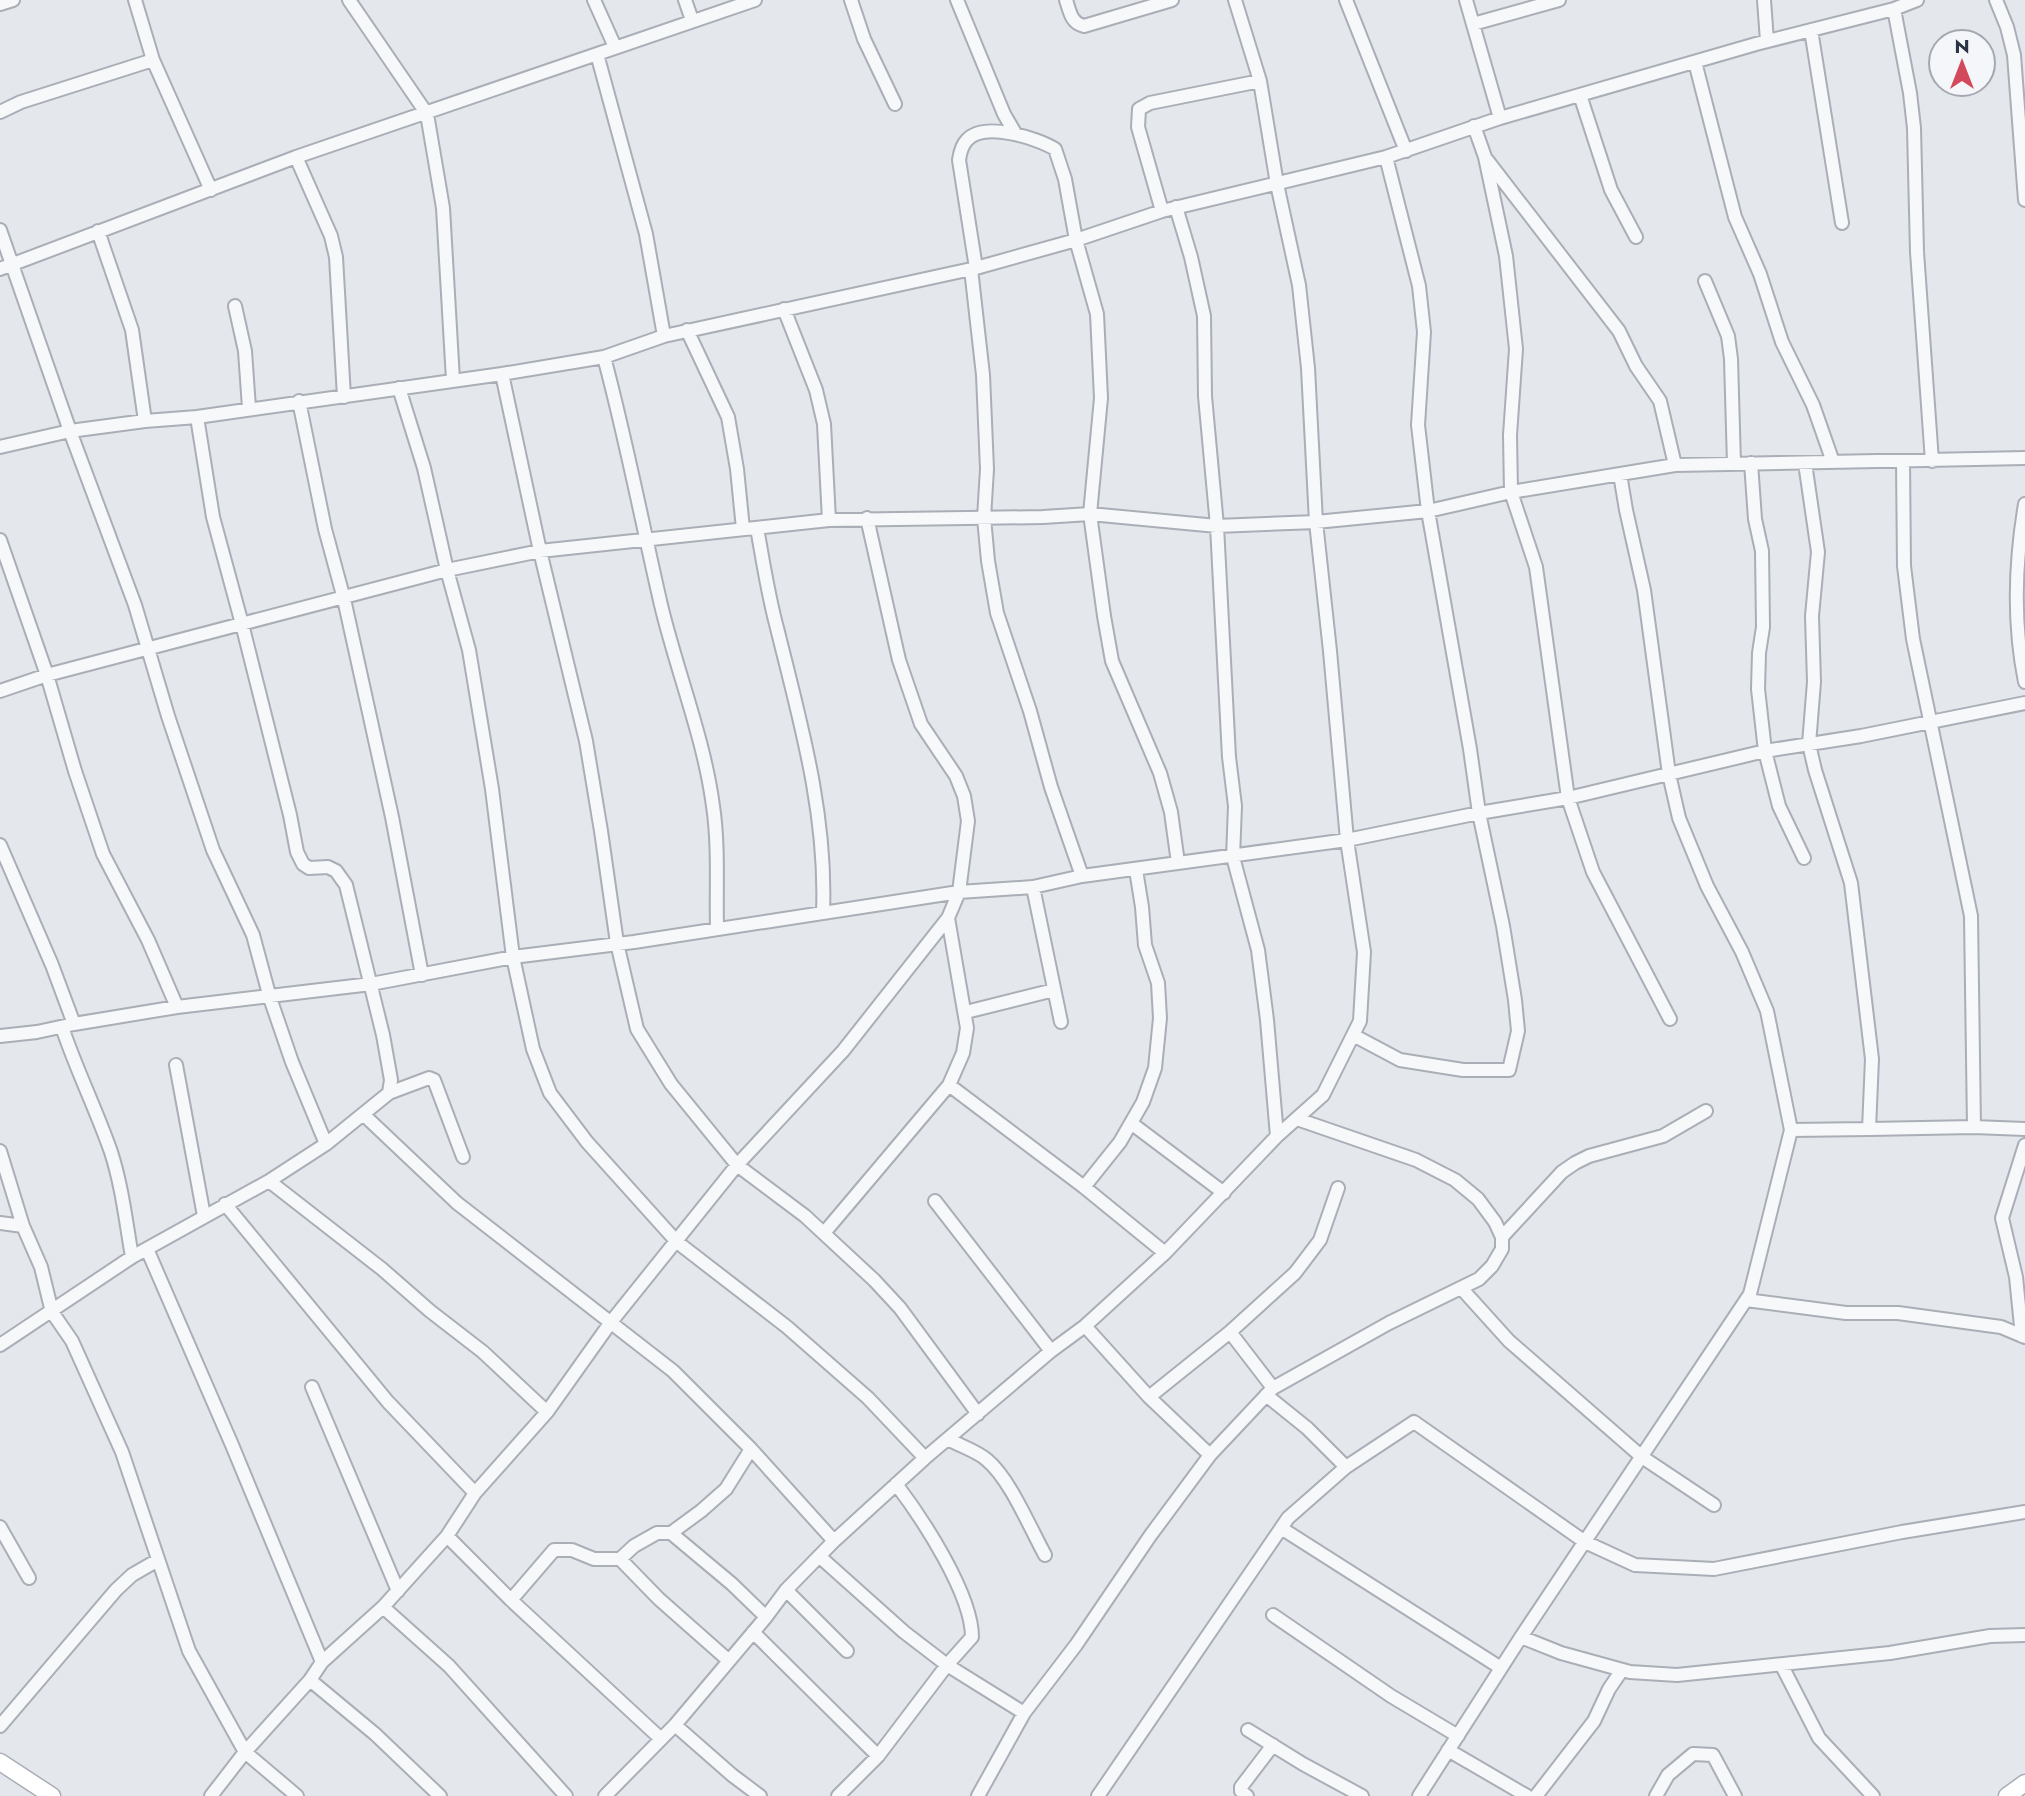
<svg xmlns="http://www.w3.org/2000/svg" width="2025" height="1796" font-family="Jost,sans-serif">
<rect width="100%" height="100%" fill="#e4e7ec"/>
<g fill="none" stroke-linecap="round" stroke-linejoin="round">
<defs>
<path id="street" d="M 135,0 L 153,60 L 211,190
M 349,0 L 427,114 L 443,208 L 453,380
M 594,0 L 615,47
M 685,0 L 692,20
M 851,0 L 864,39 L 895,104
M 957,0 L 1004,114 L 1015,133
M 1066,0 C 1070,12 1071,23 1084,26 L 1172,0
M 1235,0 L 1260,81 L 1277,184 L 1299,285 L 1308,368 L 1316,522 L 1330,651 L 1347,840 L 1364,952 L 1360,1021 L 1323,1095 L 1277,1136
M 1346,0 L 1406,151
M 1466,0 L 1500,118
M 1764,0 L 1767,41
M 1996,0 L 2007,27 L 2014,55 L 2025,200
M 0,4 L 13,0
M 1894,9 L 1910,93 L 1914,128 L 1917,252 L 1932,461
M 1473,24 L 1559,0
M 1811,30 L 1842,223
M 597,54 L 646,234 L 664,336
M 1695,62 L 1735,217 L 1760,274 L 1782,342 L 1813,405 L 1833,462
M 1580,95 L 1611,190 L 1636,237
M 0,112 L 21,102 L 153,60
M 1474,126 L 1485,157 L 1506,256 L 1516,349 L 1510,435 L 1511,492 L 1536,567 L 1568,798 L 1593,872 L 1670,1019
M 296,157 L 331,236 L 336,257 L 344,397
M 1487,160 L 1619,331 L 1636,366 L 1660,401 L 1675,465
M 1162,211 L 1138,127 L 1139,109 L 1150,103 L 1260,81
M 0,230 L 70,431 L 135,605 L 168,716 L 213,850 L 253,935 L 270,998 L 292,1062 L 326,1144
M 98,231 L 132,330 L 145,421
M 976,268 L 959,160 C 960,153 962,145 967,140 C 984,121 1037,138 1055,149 L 1065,179 L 1076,240 L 1097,314 L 1101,398 L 1090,514 L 1104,616 L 1112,661 L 1160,773 L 1171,812 L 1178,863
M 0,269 L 296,157 L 755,0
M 971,269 L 983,375 L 987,469 L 984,518 L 988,561 L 997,613 L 1030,711 L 1051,787 L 1082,876
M 1705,281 L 1728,336 L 1731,359 L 1734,464
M 235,306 L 245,351 L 249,408
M 784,309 L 816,390 L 824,424 L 829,520
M 687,330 L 728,417 L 737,469 L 743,529
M 604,357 C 626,439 642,523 661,605 C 677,672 704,738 713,806 C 719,846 716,888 717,928
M 502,374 L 540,551 L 586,741 L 601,831 L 617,943 L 637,1029 L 671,1084 L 737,1165 L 805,1216 L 874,1280 L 900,1308 L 978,1414
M 399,388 L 424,468 L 447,570 L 469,650 L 492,789 L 513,957 L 533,1049 L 550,1093 L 587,1142 L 677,1242 L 787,1327 L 868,1398 L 925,1458
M 299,401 L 325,529 L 344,599 L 392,817 L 422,975
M 0,447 L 70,431 L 145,421 L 197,417 L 502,374 L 604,357 L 664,336 L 976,268 L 1076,240 L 1162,211 L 1386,157 L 1500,118 L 1756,44 L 1894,9 L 1917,0
M 1903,461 L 1904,566 L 1913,639 L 1971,916 L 1974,1127
M 1751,463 L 1755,519 L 1762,551 L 1763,627 L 1759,653 L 1758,689 L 1765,751 L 1779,806 L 1804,858
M 2025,504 C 2015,563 2013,623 2025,682
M 757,528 C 763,561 768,595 777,628 C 800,721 827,814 823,912
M 0,540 L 47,675 L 75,771 L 103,854 L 148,940 L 177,1007
M 0,691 L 47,675 L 447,570 L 540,551 L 829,520 L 1043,517 L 1090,514 L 1217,526 L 1316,522 L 1428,511 L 1511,492 L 1675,465 L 2025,458
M 0,845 L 52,965 L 74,1024
M 1033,887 L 1061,1022
M 948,918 L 967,1028 L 963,1053 L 949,1085 L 1084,1187 L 1165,1253
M 966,1012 L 1054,990
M 62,1027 C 76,1069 96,1109 111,1152 C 122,1186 126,1222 132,1257
M 1353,1035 L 1400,1060 L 1463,1070 L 1509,1070 L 1518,1031 L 1515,1000 L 1503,926 L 1479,813 L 1470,749 L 1428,511 L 1418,425 L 1424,332 L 1419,286 L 1386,157
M 0,1036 L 37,1032 L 74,1024 L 177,1007 L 371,984 L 513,957 L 634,942 L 959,892 L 1033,887 L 1082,876 L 1347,840 L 1479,813 L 1568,798 L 1765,751 L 1861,736 L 2025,703
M 176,1065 L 204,1216
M 389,1093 L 429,1078 L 434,1080 L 463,1157
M 364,1115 L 457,1203 L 673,1371 L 751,1449 L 834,1541
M 1131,1123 L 1224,1193
M 1869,1129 L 1974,1127 L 2025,1129
M 1791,1130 L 1869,1129 L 1872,1059 L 1851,883 L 1815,770 L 1809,744 L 1814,682 L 1812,616 L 1818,552 L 1805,463
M 0,1151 L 23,1226 L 41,1267 L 52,1312 L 72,1341 L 122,1452 L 189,1651 L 245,1752 L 297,1796
M 269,1181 L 382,1269 L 430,1311 L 483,1352 L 547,1412
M 1084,1187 L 1120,1142 L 1143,1102 L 1155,1068 L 1160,1018 L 1158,983 L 1145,945 L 1142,907 L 1136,870
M 935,1201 L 1051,1351
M 225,1204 L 388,1402 L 475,1493
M 0,1223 L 23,1226
M 824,1233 L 949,1085
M 1502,1237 L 1562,1172 L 1575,1163 L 1589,1156 L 1663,1136 L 1706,1111
M 147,1249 L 232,1445 L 322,1662
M 1462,1289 L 1509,1341 L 1642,1457 L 1714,1505
M 1746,1300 L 1846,1313 L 1898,1313 L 2001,1327 L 2025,1337
M 1230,1332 L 1273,1388
M 2022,1336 L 2016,1277 L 2002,1218 L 2025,1145
M 0,1345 L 132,1257 L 269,1181 L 326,1144 L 389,1093 L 391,1080 L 383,1035 L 346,885 L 336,871 L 328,867 L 309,868 L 303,864 L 297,852 L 290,815 L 242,624 L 213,517 L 197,417
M 312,1387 L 398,1591
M 1266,1395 L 1307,1428 L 1346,1467
M 1149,1397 L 1230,1332 L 1295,1273 L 1320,1240 L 1338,1188
M 948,1439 C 960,1446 977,1451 987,1460 C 1010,1479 1030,1528 1045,1555
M 1210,1455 L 1273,1388 L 1389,1323 L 1479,1279 L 1492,1266 L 1502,1249 L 1502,1237 L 1495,1222 L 1478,1199 L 1455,1180 L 1416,1160 L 1297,1119
M 0,1527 L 29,1578
M 1281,1528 L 1501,1668
M 671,1533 L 732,1584 L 766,1617
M 447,1536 L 511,1600 L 660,1738
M 819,1556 L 904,1632 L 947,1665 L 1024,1713
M 620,1559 L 659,1599 L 728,1660
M 786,1590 L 847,1651
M 511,1600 L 554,1550 L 572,1550 L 594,1559 L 620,1559 L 634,1546 L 657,1533 L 671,1533 L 701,1511 L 726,1489 L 751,1449
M 383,1607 L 449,1666 L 566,1796
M 1273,1615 L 1391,1696 L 1458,1736
M 753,1632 L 878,1756
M 1521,1637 L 1561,1653 L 1630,1672 L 1677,1675 L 1890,1653 L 1990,1636 L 2025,1635
M 1782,1666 L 1819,1738 L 1873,1796
M 310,1680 L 375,1734 L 440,1796
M 675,1725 L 732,1775 L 760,1796
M 0,1726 L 116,1590 L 132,1575 L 158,1560
M 1248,1730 L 1303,1764 L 1362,1796
M 1448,1750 L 1527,1796
M 211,1796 L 245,1752 L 310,1680 L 322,1662 L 383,1607 L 447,1536 L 475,1493 L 547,1412 L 611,1322 L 737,1165 L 843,1051 L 948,918 L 959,892 L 968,821 L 964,796 L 956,776 L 921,724 L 899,660 L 867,518
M 605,1796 L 675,1725 L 766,1617 L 786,1590 L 834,1541 L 925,1458 L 1051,1351 L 1085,1326 L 1165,1253 L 1277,1136 L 1267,1020 L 1258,950 L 1233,857 L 1235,806 L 1229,757 L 1217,526 L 1205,396 L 1204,316 L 1191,257 L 1176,207
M 838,1796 L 878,1756 L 947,1665 L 972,1637 C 972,1594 922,1518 896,1484
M 978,1796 L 1024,1713 L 1076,1645 L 1150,1536 L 1210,1455 L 1149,1397 L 1085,1326
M 1098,1796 L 1288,1518 L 1346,1467 L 1414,1422 L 1585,1542 L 1635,1565 L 1714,1569 L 1902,1532 L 2025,1512
M 1247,1796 L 1241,1791 L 1241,1787 L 1273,1745
M 1419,1796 L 1521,1637 L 1750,1294 L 1791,1130 L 1767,1011 L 1742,952 L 1707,886 L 1679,818 L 1669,774 L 1644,590 L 1626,510 L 1620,474
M 1536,1796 L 1594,1721 L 1609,1689 L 1622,1670
M 1656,1796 L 1668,1775 L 1693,1754 L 1713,1755 L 1735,1796"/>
<path id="secondary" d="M 0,1762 L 52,1796
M 2007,1796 L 2025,1783"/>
</defs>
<use href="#street" stroke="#a9aeb7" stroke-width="16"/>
<use href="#secondary" stroke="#a9aeb7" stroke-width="19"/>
<use href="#street" stroke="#f7f8fa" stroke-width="12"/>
<use href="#secondary" stroke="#fff" stroke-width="16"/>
</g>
<g transform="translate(1962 63)"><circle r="33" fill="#f4f6f9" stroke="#a4a8b1" stroke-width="2"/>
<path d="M0-5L12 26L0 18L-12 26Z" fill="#d1495b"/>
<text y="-10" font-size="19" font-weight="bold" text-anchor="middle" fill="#2b3445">N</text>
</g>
</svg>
